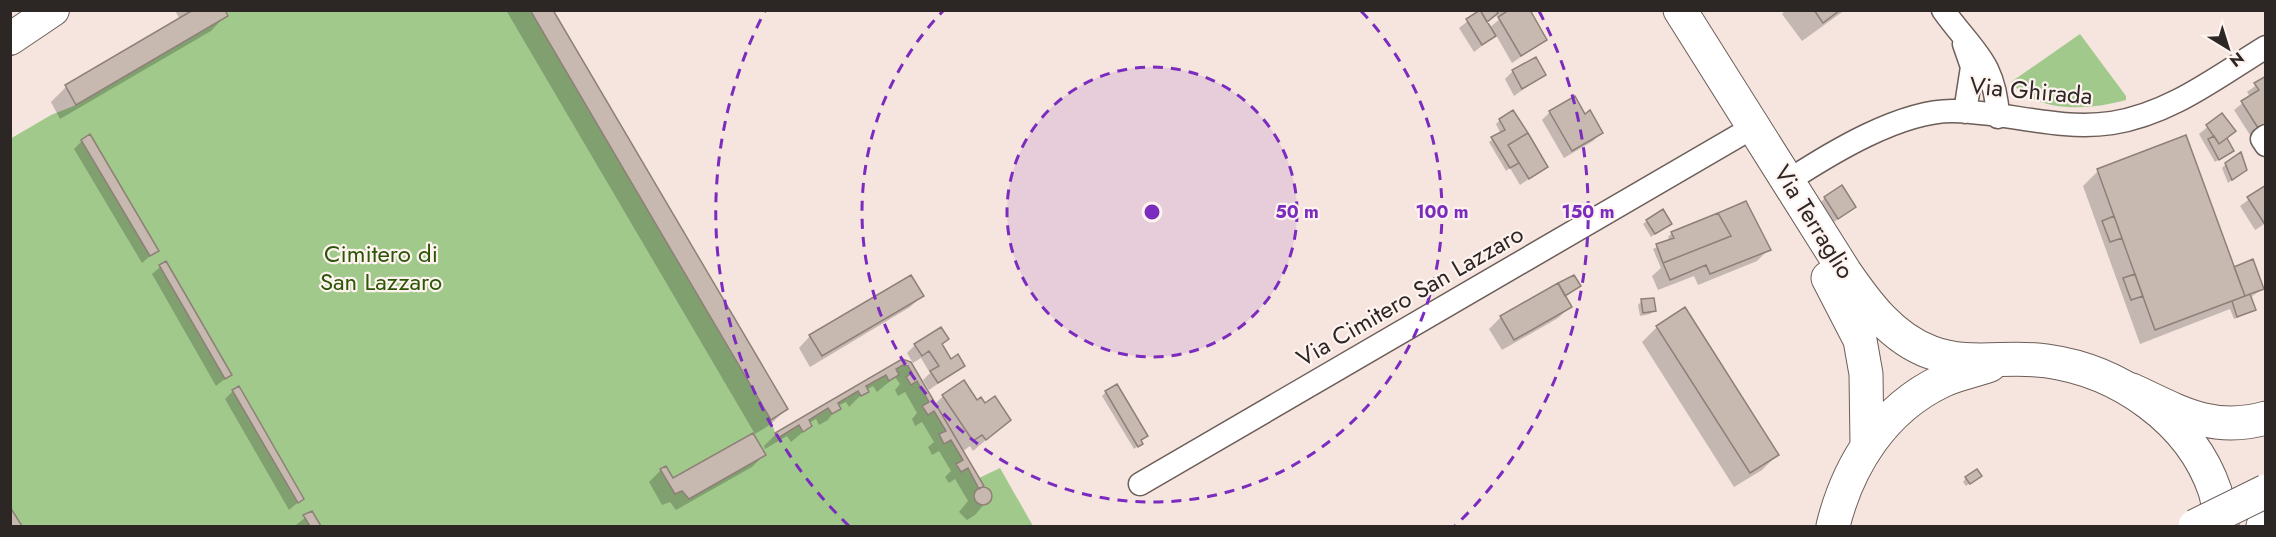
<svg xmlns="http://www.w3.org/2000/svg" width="2276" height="537" font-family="Jost,sans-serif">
<rect width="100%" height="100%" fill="#f6e4de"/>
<path fill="#a1c98b" d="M 193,11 L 553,11 L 788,409 L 771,420 L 775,433 L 902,359 L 911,362 L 979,478 L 1000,468 L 1033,526 L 11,526 L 10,139 L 51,115 L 76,105 L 65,85 Z
M 2080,34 L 2126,96 L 2126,100 C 2090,110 2037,114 2011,82 Z"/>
<path fill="#0003" fill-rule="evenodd" d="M 175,10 L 223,10 L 226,15 L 211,31 L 60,119 L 51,102 L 66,87 L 180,20 Z
M 506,10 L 552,10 L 786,409 L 771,424 L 755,434 Z
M 1475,10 L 1528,10 L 1545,40 L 1512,63 L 1496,35 L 1474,52 L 1459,28 L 1477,14 ZM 1506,14 L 1489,28 L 1485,22 L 1492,17 Z
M 1786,10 L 1845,10 L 1802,41 L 1782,14 Z
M 1513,71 L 1544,75 L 1514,96 L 1505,79 Z
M 2266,78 L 2266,126 L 2250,135 L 2234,110 L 2250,97 L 2247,92 Z
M 1550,112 L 1584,116 L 1601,133 L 1593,141 L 1564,158 L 1542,120 Z
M 2222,115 L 2234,131 L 2226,139 L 2232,151 L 2215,162 L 2199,134 Z
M 1500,120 L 1546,167 L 1520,185 L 1510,168 L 1506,171 L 1489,142 L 1501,134 L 1496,124 Z
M 82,141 L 157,250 L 142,263 L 74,149 Z
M 2226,164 L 2241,173 L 2228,183 L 2222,168 Z
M 2098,171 L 2262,289 L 2250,298 L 2254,310 L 2234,319 L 2230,309 L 2140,344 L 2083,186 ZM 2254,291 L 2254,294 L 2249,296 L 2249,293 Z
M 2266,187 L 2266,223 L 2255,230 L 2240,206 Z
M 1825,198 L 1854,207 L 1830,225 L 1817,206 Z
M 1647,221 L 1671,223 L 1651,237 L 1643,224 Z
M 1672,233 L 1769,249 L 1757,261 L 1698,285 L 1694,276 L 1658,290 L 1652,276 L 1661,268 L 1653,249 L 1670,241 L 1668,237 Z
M 165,263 L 230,375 L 216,386 L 152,274 Z
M 1579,286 L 1564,296 L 1570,307 L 1558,318 L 1502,350 L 1489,329 L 1501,317 Z
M 922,296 L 910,307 L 810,367 L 799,348 L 810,336 Z
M 1642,301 L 1654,311 L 1650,314 L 1640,316 L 1638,305 Z
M 1657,327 L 1777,455 L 1762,470 L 1734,487 L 1642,342 Z
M 915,345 L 941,345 L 950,361 L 963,366 L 929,390 L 923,380 L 930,373 L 921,358 L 913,363 L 907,353 Z
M 902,361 L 912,364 L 934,405 L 943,396 L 977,402 L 1009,420 L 973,451 L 970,446 L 962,452 L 982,486 L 977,490 L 988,488 L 992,495 L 975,515 L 967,520 L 959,512 L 968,501 L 955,479 L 949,483 L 945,477 L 951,471 L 939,451 L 932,455 L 928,447 L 934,442 L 922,422 L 915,426 L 912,419 L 917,413 L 905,392 L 898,396 L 895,390 L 900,384 L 895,377 L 877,392 L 873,386 L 866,390 L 849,407 L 846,402 L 838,406 L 828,420 L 819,425 L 816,419 L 809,423 L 810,426 L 791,442 L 787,436 L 765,449 L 764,446 L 776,434 Z
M 233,391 L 302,499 L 289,510 L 225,399 Z
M 1106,392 L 1142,443 L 1134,449 L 1102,396 Z
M 764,455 L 752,467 L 676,510 L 670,502 L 662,505 L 649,482 L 661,470 L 672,480 Z
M 1966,478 L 1976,479 L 1966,486 L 1963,482 Z
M 311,513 L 319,526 L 298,526 L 296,525 Z"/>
<path fill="#c7b8b0" stroke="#8e8078" stroke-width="1.5" d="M 193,10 L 225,10 L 228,16 L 76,105 L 65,85 Z
M 530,10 L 553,10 L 788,409 L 771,420 Z
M 1480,10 L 1496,36 L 1482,45 L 1466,19 Z
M 1480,10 L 1496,10 L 1498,13 L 1487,22 Z
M 1509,10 L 1530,10 L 1547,40 L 1521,56 L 1498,17 Z
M 1814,10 L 1840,10 L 1823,23 Z
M 1536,57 L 1546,75 L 1522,89 L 1512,70 Z
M 2266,76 L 2266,124 L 2258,128 L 2241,101 L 2259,90 L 2254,83 Z
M 1575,96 L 1585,114 L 1590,110 L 1603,133 L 1572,151 L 1549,111 Z
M 1513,110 L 1528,133 L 1508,145 L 1519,163 L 1510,168 L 1491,137 L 1505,130 L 1499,119 Z
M 2222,113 L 2236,131 L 2219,144 L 2206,125 Z
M 1528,133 L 1548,167 L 1529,179 L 1508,145 Z
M 90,134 L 159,251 L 150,256 L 81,140 Z
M 2186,135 L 2245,296 L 2155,330 L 2097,169 Z
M 2214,136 L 2219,144 L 2227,138 L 2234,151 L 2219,160 L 2208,139 Z
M 2241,152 L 2247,170 L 2232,180 L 2225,163 Z
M 1842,185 L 1856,207 L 1838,219 L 1824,197 Z
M 2266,185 L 2266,222 L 2264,223 L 2247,197 Z
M 1746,201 L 1771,250 L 1710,274 L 1706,265 L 1670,280 L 1663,263 L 1731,236 L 1718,213 Z
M 1663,209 L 1672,224 L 1655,234 L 1646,220 Z
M 1718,213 L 1731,236 L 1663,263 L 1656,244 L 1674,238 L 1671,232 Z
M 2114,216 L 2122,238 L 2110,242 L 2102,221 Z
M 2253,259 L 2264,289 L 2245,296 L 2234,267 Z
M 166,261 L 232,375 L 225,379 L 159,265 Z
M 2135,274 L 2143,296 L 2131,300 L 2123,278 Z
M 911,275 L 924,296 L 822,356 L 809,335 Z
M 1574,275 L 1581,286 L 1565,296 L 1558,283 Z
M 1558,283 L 1572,307 L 1514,340 L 1500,316 Z
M 2250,294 L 2256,310 L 2237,317 L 2232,301 Z
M 1654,298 L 1656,311 L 1643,313 L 1641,299 Z
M 1685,307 L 1779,455 L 1750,473 L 1656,326 Z
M 941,327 L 949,339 L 942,344 L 951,359 L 958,354 L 965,366 L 938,383 L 930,371 L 939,366 L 929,351 L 922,356 L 914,344 Z
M 902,359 L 911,362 L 984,486 L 979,489 L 968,468 L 961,472 L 956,464 L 963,460 L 951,440 L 944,444 L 939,434 L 946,431 L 934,411 L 928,415 L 922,406 L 929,402 L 917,381 L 911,385 L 906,377 L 912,373 L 908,366 L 903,365 L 896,369 L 899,375 L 889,381 L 886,375 L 866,386 L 869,392 L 861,396 L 858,391 L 838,403 L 841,409 L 832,414 L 828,408 L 809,420 L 812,426 L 803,432 L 799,425 L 778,438 L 775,433 Z
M 964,380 L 977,400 L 981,397 L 985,403 L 995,396 L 1011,420 L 986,440 L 982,435 L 973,441 L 942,395 Z
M 1117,384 L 1148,436 L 1141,440 L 1143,444 L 1138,447 L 1105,391 Z
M 239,386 L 304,499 L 298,503 L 232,390 Z
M 753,433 L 766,455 L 689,499 L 682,491 L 675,494 L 660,469 L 666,466 L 673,478 Z
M 1977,469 L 1982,476 L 1970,484 L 1965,477 Z
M974 496a9 9 0 1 1 18 0a9 9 0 1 1-18 0Z
M 10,507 L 22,526 L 10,526 Z
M 312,511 L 321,526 L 310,526 L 303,515 Z"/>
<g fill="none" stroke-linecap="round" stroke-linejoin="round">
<defs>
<path id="street" d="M 1943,10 C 1973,52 1995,61 1998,117
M 1964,44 L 1972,67 L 1965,112
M 2266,136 L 2262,139 L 2266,145
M 1788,181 C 1831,153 1901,110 1954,111 C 2007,112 2059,131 2112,123 C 2170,114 2217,77 2266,47
M 1140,484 L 1738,136"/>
<path id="secondary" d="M 10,39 L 53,10"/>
<path id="primary" d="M 1680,10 L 1845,272 C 1867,304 1892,338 1930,352 C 1968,367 2008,355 2047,361 C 2119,371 2191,420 2215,491 C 2218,502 2220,515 2222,526
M 1828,278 L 1860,340 L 1866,374 L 1867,444
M 1833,526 C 1848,465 1883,409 1942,381 C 1956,374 1974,371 1990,365"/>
<path id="highway" d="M 2132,390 C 2179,412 2212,433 2266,418
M 2263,526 L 2266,525"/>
</defs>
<use href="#street" stroke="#6c5e58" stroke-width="25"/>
<use href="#secondary" stroke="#6c5e58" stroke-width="34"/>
<use href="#primary" stroke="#6c5e58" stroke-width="35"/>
<use href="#highway" stroke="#6c5e58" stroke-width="35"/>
<use href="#street" stroke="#fff" stroke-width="22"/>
<use href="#secondary" stroke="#fff" stroke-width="32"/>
<use href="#primary" stroke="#fff" stroke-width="33"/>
<use href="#highway" stroke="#fff" stroke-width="33"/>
<defs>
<path id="highway-bridge" d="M 2195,526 L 2266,491"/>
</defs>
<use href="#highway-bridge" stroke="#6c5e58" stroke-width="35" stroke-linecap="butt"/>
<use href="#highway-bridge" stroke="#fff" stroke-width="33"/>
</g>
<circle cx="1152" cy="212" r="145" fill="#7b2cbf" fill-opacity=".12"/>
<g fill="none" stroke="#7b2cbf" stroke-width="3" stroke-dasharray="10 8">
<circle cx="1152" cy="212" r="145"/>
<path d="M1361 11A290 290 0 1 1 943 11"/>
<path d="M849 526A436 436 0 0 1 765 11M1539 11A436 436 0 0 1 1455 526"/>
</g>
<g text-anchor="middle" stroke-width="4.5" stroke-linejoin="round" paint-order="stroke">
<g font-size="24" fill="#2c2624" stroke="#fef3ef">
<text transform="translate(2031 91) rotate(5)" y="8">Via Ghirada</text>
<text transform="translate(1814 222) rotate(58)" y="8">Via Terraglio</text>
<text transform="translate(1410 296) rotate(-30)" y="8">Via Cimitero San Lazzaro</text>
</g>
<g font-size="24" fill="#2b5605" stroke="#fef3ef">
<text x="381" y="262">Cimitero di<tspan x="381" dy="28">San Lazzaro</tspan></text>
</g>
</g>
<circle cx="1152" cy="212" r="9" fill="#7b2cbf" stroke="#fef3ef" stroke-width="3"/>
<g font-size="18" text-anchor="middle" font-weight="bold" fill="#7b2cbf" stroke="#fef3ef" stroke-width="4.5" stroke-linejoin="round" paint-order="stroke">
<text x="1297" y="218">50 m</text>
<text x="1442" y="218">100 m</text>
<text x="1588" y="218">150 m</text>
</g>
<rect width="2276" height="537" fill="none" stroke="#2c2624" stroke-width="24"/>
<g transform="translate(2228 48) rotate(142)" stroke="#fef3ef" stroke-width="4.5" paint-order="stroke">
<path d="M0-4.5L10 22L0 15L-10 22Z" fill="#2c2624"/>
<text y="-9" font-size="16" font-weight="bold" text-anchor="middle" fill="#2c2624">N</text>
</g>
</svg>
